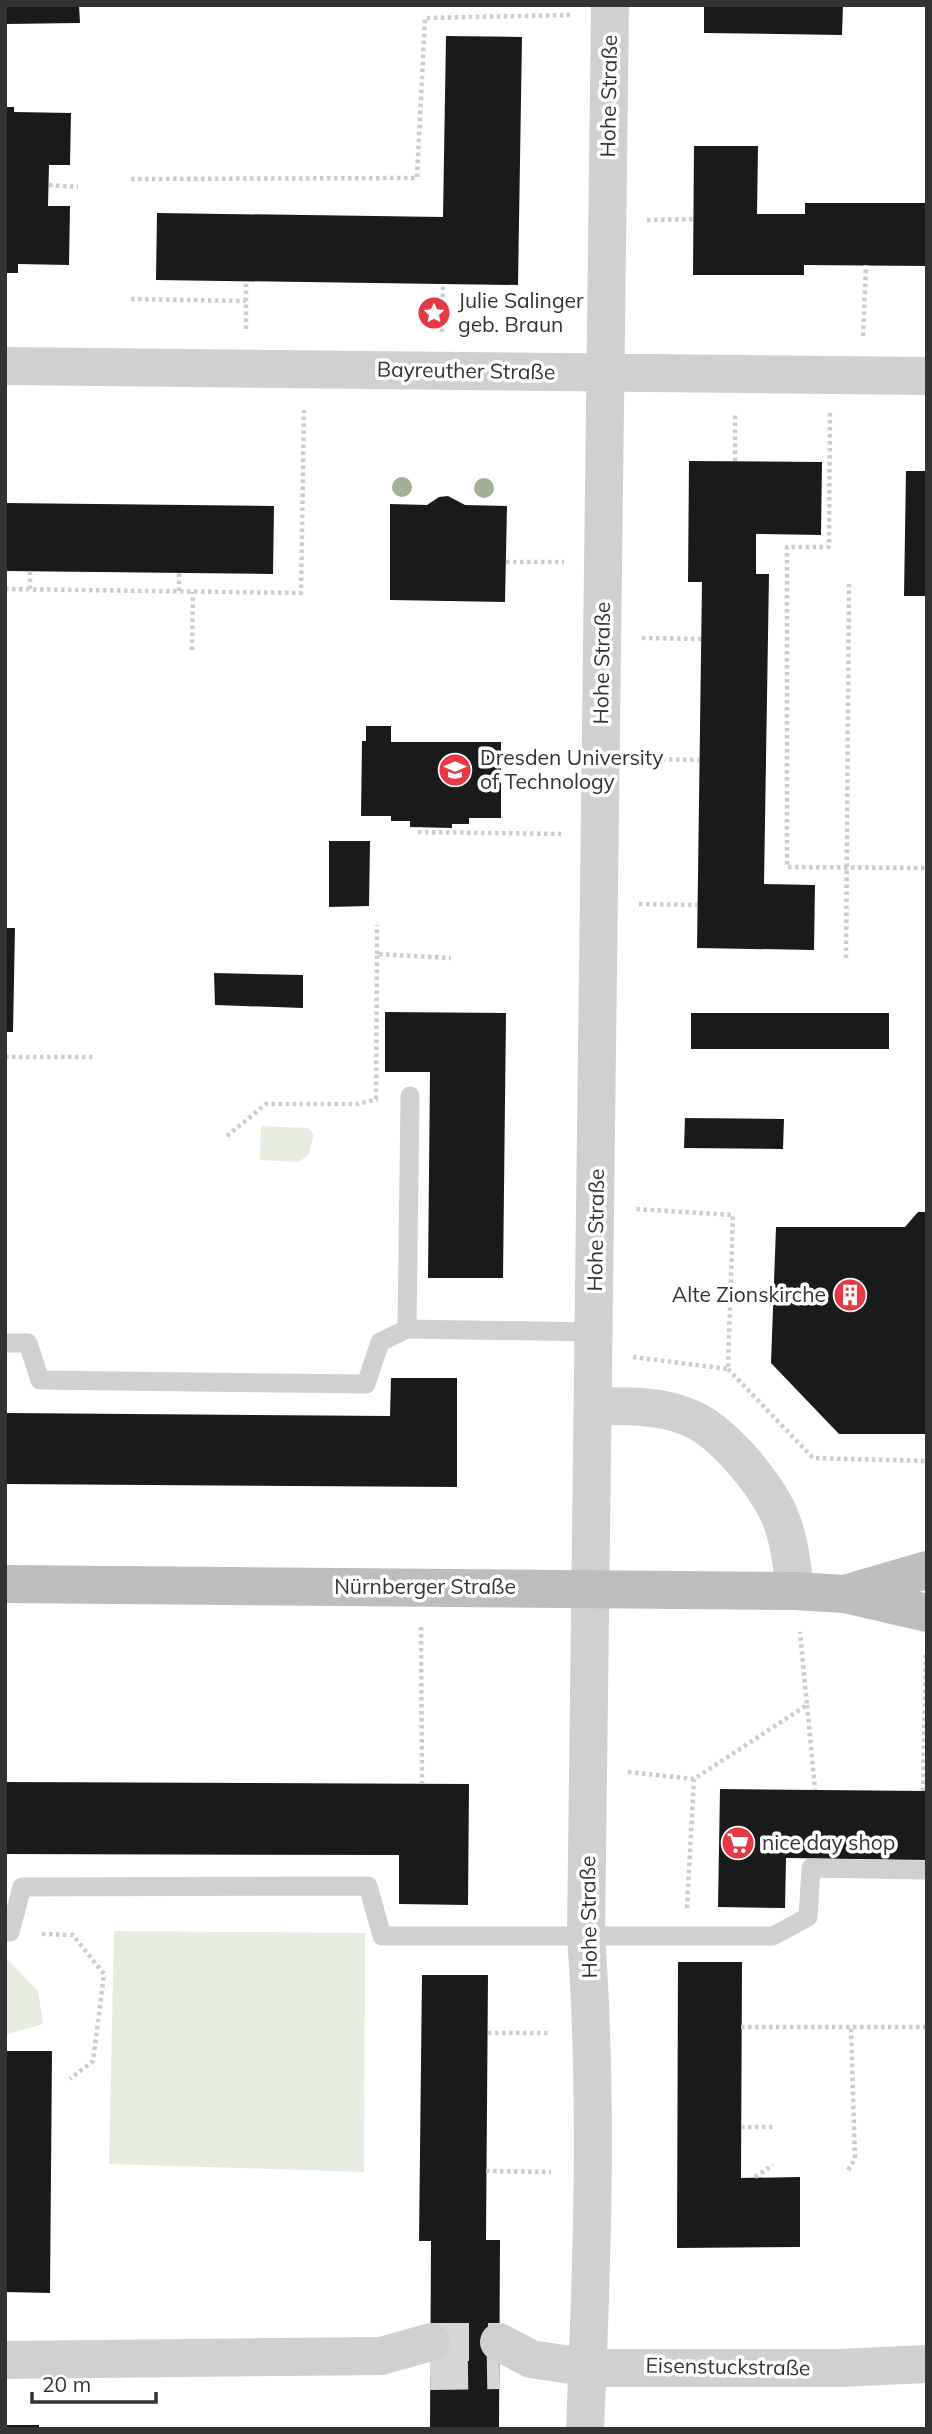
<svg xmlns="http://www.w3.org/2000/svg" width="932" height="2434" font-family="Mulish,sans-serif">
<rect width="100%" height="100%" fill="#fff"/>
<path fill="#e6ecdf" d="M 261,1126 L 308,1128 L 314,1135 L 308,1155 L 299,1162 L 260,1160 Z
M 114,1931 L 365,1933 L 364,2172 L 109,2164 Z
M 7,1959 L 38,1991 L 43,2024 L 5,2035 Z"/>
<path fill="#1a1a1a" d="M 5,5 L 79,5 L 80,23 L 5,24 Z
M 704,5 L 843,5 L 842,35 L 704,33 Z
M 446,36 L 522,37 L 518,285 L 156,280 L 157,213 L 443,217 Z
M 5,107 L 14,107 L 14,112 L 71,113 L 70,165 L 49,165 L 48,206 L 70,206 L 69,265 L 18,264 L 18,273 L 5,273 Z
M 694,146 L 758,146 L 757,214 L 805,214 L 805,203 L 927,203 L 927,266 L 804,265 L 804,275 L 693,275 Z
M 689,461 L 822,462 L 821,535 L 756,534 L 756,574 L 769,574 L 764,884 L 815,885 L 814,950 L 697,948 L 702,582 L 688,582 Z
M 906,471 L 927,471 L 927,596 L 904,596 Z
M 448,496 L 465,505 L 507,506 L 505,602 L 390,600 L 390,504 L 427,505 L 439,497 Z
M 5,503 L 274,506 L 273,574 L 5,571 Z
M 366,726 L 391,726 L 391,742 L 501,742 L 501,818 L 469,818 L 469,824 L 452,824 L 452,828 L 410,827 L 410,821 L 391,821 L 391,816 L 361,816 L 362,741 L 366,741 Z
M 329,841 L 370,841 L 369,906 L 329,907 Z
M 5,928 L 15,928 L 13,1032 L 5,1032 Z
M 214,973 L 303,975 L 303,1008 L 215,1005 Z
M 385,1012 L 506,1013 L 503,1278 L 428,1278 L 430,1072 L 385,1072 Z
M 691,1013 L 889,1013 L 889,1049 L 691,1049 Z
M 685,1118 L 784,1119 L 783,1149 L 684,1148 Z
M 918,1212 L 927,1212 L 927,1434 L 839,1434 L 771,1363 L 776,1227 L 905,1227 Z
M 391,1378 L 457,1378 L 457,1487 L 5,1484 L 5,1413 L 390,1416 Z
M 5,1782 L 469,1784 L 468,1905 L 399,1904 L 399,1855 L 5,1854 Z
M 720,1789 L 927,1791 L 927,1860 L 786,1858 L 785,1908 L 718,1907 Z
M 678,1962 L 742,1962 L 741,2178 L 800,2177 L 800,2247 L 677,2248 Z
M 422,1975 L 488,1975 L 486,2240 L 500,2240 L 499,2429 L 430,2429 L 431,2241 L 419,2241 Z
M 5,2051 L 52,2051 L 50,2293 L 5,2292 Z
M 5,2425 L 39,2425 L 39,2429 L 5,2429 Z"/>
<g fill="none" stroke-linecap="round" stroke-linejoin="round">
<path stroke="#d6d6d6" stroke-width="38" stroke-dasharray="38 19" stroke-linecap="butt" d="M 431,2342 L 499,2342
M 430,2371 L 499,2370"/>
<path stroke="#cdcdcd" stroke-width="4.5" stroke-dasharray="3.5 3.5" stroke-linecap="butt" d="M 131,179 L 417,178 L 425,18 L 570,15
M 49,185 L 78,187
M 647,220 L 694,219
M 131,299 L 246,301
M 246,329 L 246,281
M 442,332 L 443,283
M 863,336 L 866,265
M 830,413 L 829,547 L 787,547 L 787,867 L 927,868
M 735,461 L 735,413
M 506,562 L 564,562
M 5,589 L 301,593 L 304,410
M 30,589 L 30,571
M 179,591 L 179,573
M 642,638 L 701,639
M 192,650 L 193,592
M 641,759 L 699,760
M 418,832 L 561,834
M 639,904 L 697,905
M 377,954 L 377,925
M 846,958 L 849,584
M 5,1057 L 95,1057
M 376,1099 L 377,954 L 451,958
M 227,1136 L 266,1104 L 358,1104 L 378,1099
M 633,1357 L 728,1369 L 733,1215 L 636,1209
M 728,1369 L 813,1458 L 927,1461
M 421,1627 L 422,1784
M 807,1705 L 815,1790
M 628,1772 L 694,1779 L 807,1705 L 800,1632
M 923,1791 L 926,1652
M 687,1908 L 694,1779
M 42,1934 L 73,1935 L 104,1974 L 93,2061 L 70,2079
M 741,2027 L 927,2027
M 488,2033 L 550,2033
M 741,2127 L 773,2127
M 848,2170 L 855,2159 L 851,2028
M 486,2171 L 551,2172
M 755,2177 L 773,2165"/>
<path stroke="#d0d0d0" stroke-width="19" d="M 407,1329 L 410,1096
M 5,1343 L 28,1343 L 40,1380 L 366,1384 L 380,1342 L 407,1329 L 595,1332
M 5,1932 L 10,1932 L 22,1887 L 368,1886 L 382,1936 L 773,1936 L 808,1917 L 811,1868 L 927,1870"/>
<path stroke="#d0d0d0" stroke-width="38" d="M 5,366 L 927,376
M 594,1406 C 625,1406 661,1405 690,1418 C 722,1431 763,1481 778,1512 C 789,1536 792,1564 795,1591
M 499,2342 L 531,2359 L 590,2368 L 840,2368 L 927,2364
M 5,2360 L 381,2356 L 431,2342
M 585,2429 C 592,2265 598,2100 586,1936 L 610,5"/>
<path stroke="#bdbdbd" stroke-width="38" d="M 5,1584 L 795,1591 L 845,1594 L 927,1613
M 848,1593 L 927,1570"/>
</g>
<g fill="#a2b095">
<circle cx="402" cy="487" r="10"/>
<circle cx="484" cy="488" r="10"/>
</g>
<defs>
<symbol id="sight-disc" viewBox="-11 -11 22 22"><circle r="9.5" fill="#e63946" stroke="#fff"/><path d="M0-6L1.8-2.2L6-1.7L2.9 1.2L3.7 5.4L0 3.3L-3.7 5.4L-2.9 1.2L-6-1.7L-1.8-2.2Z" fill="#fff"/></symbol>
<symbol id="university-disc" viewBox="-11 -11 22 22"><circle r="9.5" fill="#e63946" stroke="#fff"/><path d="M0-5L7-2L0 1L-7-2ZM-4 1L0 2.5L4 1V4Q0 6-4 4Z" fill="#fff"/></symbol>
<symbol id="building-disc" viewBox="-11 -11 22 22"><circle r="9.5" fill="#e63946" stroke="#fff"/><path d="M-4-6H4V6H1V3H-1V6H-4ZM-2.5-4.3h1.7v1.8h-1.7ZM.8-4.3h1.7v1.8H.8ZM-2.5-1h1.7V.8h-1.7ZM.8-1h1.7V.8H.8Z" fill="#fff"/></symbol>
<symbol id="supermarket-disc" viewBox="-11 -11 22 22"><circle r="9.5" fill="#e63946" stroke="#fff"/><path d="M-6-5.5h2.5l.6 2H6L4.5 2H-2.5L-4.4-4H-6ZM-1.5 3.2a1.3 1.3 0 1 0 .1 0ZM3 3.2a1.3 1.3 0 1 0 .1 0Z" fill="#fff"/></symbol>
</defs>
<g fill-rule="evenodd">
<use href="#sight-disc" x="415" y="294" width="38" height="38"/>
<use href="#university-disc" x="436" y="751" width="38" height="38"/>
<use href="#building-disc" x="831" y="1276" width="38" height="38"/>
<use href="#supermarket-disc" x="719" y="1824" width="38" height="38"/>
</g>
<g text-anchor="middle" stroke-width="7" stroke-linejoin="round" paint-order="stroke">
<g font-size="21" fill="#333" stroke="#fff">
<text transform="translate(609 96) rotate(-89)" y="7">Hohe Straße</text>
<text transform="translate(466 371) rotate(1)" y="7">Bayreuther Straße</text>
<text transform="translate(602 663) rotate(-89)" y="7">Hohe Straße</text>
<text transform="translate(596 1230) rotate(-89)" y="7">Hohe Straße</text>
<text x="425" y="1594">Nürnberger Straße</text>
<text transform="translate(589 1917) rotate(-91)" y="7">Hohe Straße</text>
<text transform="translate(728 2367) rotate(1)" y="7">Eisenstuckstraße</text>
</g>
<g font-size="21" fill="#333" stroke="#fff" text-anchor="start">
<text x="458" y="308">Julie Salinger<tspan x="458" dy="24">geb. Braun</tspan></text>
<text x="480" y="765">Dresden University<tspan x="480" dy="24">of Technology</tspan></text>
<text x="826" y="1302" text-anchor="end">Alte Zionskirche</text>
<text x="762" y="1850">nice day shop</text>
</g>
</g>
<rect width="932" height="2434" fill="none" stroke="#333333" stroke-width="14"/>
<path d="M32 2392v10h124v-10" fill="none" stroke="#333333" stroke-width="3.5"/>
<text x="42" y="2392" font-size="21" fill="#333333" stroke="#ffffff" stroke-width="5" paint-order="stroke">20 m</text>
</svg>
